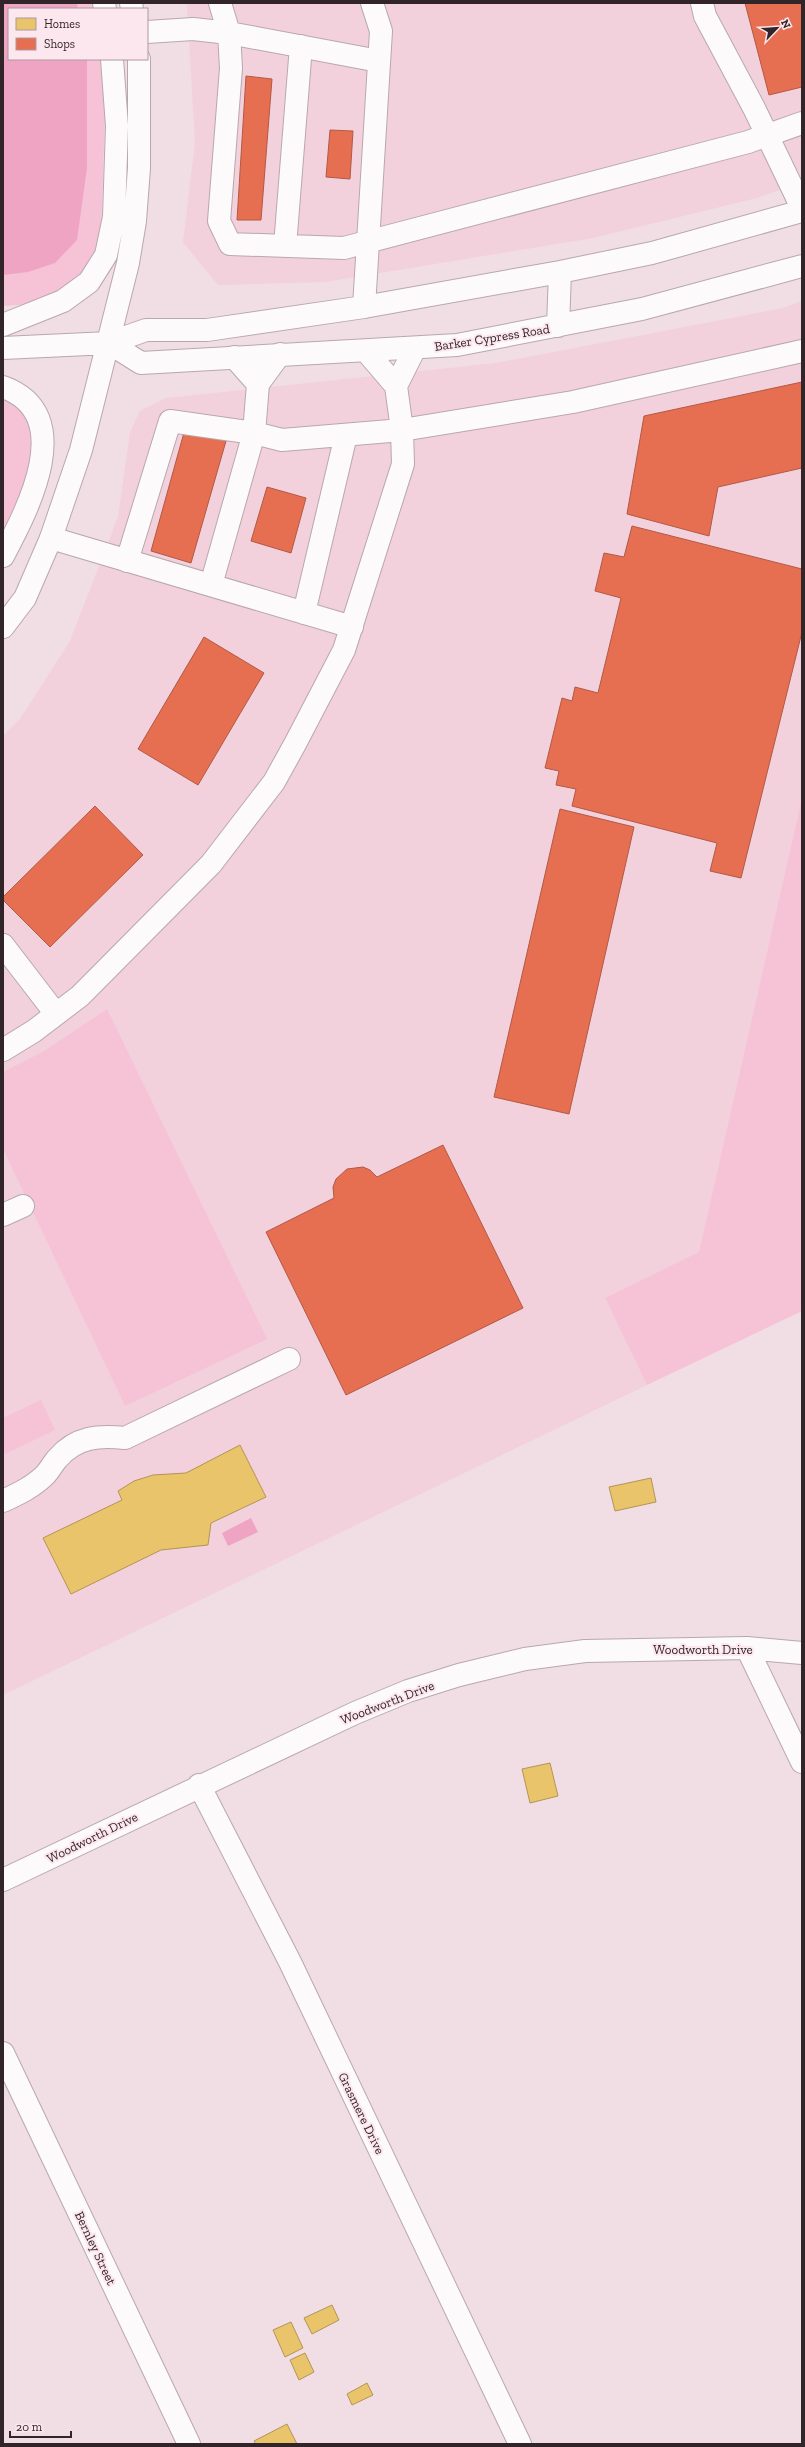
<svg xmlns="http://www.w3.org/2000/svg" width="805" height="2447" font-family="'Zilla Slab',serif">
<rect width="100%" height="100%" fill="#f1dde4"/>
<path fill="#f2d0dc" d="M 187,3 L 802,3 L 802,182 L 757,198 L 593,238 L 325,282 L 218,285 L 183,242 L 195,143 Z
M 802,301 L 802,798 L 699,1252 L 605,1298 L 647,1385 L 3,1695 L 3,1149 L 125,1406 L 107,1009 L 44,1051 L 3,1072 L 3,736 L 20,719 L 70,641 L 118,517 L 130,432 L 140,411 L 166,398 L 496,363 L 783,308 Z"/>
<path fill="#f6c2d6" d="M 3,3 L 95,3 L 96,9 L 9,9 L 9,59 L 104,59 L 105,114 L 101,234 L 91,261 L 74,282 L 48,298 L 31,304 L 3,306 Z
M 3,398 C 9,401 17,404 21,409 C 53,442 17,504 3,538 Z
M 802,798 L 802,1311 L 647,1385 L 605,1298 L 699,1252 Z
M 107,1009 L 267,1339 L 125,1406 L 3,1149 L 3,1072 L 44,1051 Z
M 41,1400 L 55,1430 L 5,1454 L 3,1449 L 3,1418 Z"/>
<path fill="#f0a4c4" d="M 3,3 L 77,3 L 78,9 L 9,9 L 9,59 L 87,59 L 87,168 L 77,240 L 55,263 L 28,272 L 3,275 Z
M 251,1518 L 258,1532 L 228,1546 L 222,1533 Z"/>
<path fill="#e9c46a" stroke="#b29457" d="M 240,1445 L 266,1497 L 211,1523 L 208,1545 L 161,1550 L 71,1594 L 43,1538 L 122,1500 L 118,1491 L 134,1481 L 153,1475 L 186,1473 Z
M 651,1478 L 656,1502 L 615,1511 L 609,1487 Z
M 550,1763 L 558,1796 L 530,1803 L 522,1769 Z
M 332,2305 L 339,2320 L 312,2334 L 304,2318 Z
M 291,2322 L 303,2348 L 285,2357 L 273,2330 Z
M 305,2353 L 314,2372 L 299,2380 L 290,2360 Z
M 367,2383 L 373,2395 L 352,2405 L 347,2394 Z
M 287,2424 L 297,2444 L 256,2444 L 254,2441 Z"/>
<path fill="#e76f51" stroke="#b15945" d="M 745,3 L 802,3 L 802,87 L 769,95 Z
M 246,76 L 272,79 L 261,220 L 237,220 Z
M 330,130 L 353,131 L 350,179 L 326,177 Z
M 802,382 L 802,468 L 718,487 L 709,536 L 627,514 L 644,416 Z
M 185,429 L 226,441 L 191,563 L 151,551 Z
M 267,487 L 306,498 L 291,553 L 251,541 Z
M 632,526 L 802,569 L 802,632 L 741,878 L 710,871 L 717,843 L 572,806 L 576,789 L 556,785 L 559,771 L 545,768 L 562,698 L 572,701 L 575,687 L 598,693 L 621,598 L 595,591 L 604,553 L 624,557 Z
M 204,637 L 264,673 L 198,785 L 138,749 Z
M 95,806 L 143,855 L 50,947 L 3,900 L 3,897 Z
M 560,809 L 634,827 L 569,1114 L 494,1097 Z
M 443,1145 L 523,1308 L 346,1395 L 266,1232 L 334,1198 L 333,1187 L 336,1179 L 347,1169 L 363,1167 L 370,1170 L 377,1177 Z"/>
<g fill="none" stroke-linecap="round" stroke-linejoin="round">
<defs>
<path id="minor" d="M 220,3 L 229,33 L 231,68 L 219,221 L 230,244 L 344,248 L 748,142 L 802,123
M 702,3 L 705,16 L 754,108 L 802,208
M 147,32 L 193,29 L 229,33 L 379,61
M 285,246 L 301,46
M 364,307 L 381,31 L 372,3
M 234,357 L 258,384
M 396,386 L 415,348
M 51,538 L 352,627
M 127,561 L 170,421 L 254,433 L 282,440 L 402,430 L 573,402 L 802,351
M 211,585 L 254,433 L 258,384 L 280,354
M 304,613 L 346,435
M 3,945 L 56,1014
M 3,1050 L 34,1031 L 80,996 L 211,864 L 274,782 L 295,744 L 344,650 L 403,464 L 402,430 L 396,386 L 366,351
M 3,1215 L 23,1206
M 3,1501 C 18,1494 33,1487 45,1475 C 50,1470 53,1463 58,1458 C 76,1437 99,1435 125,1438 L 289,1359
M 747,1648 L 802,1762
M 199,1785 L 290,1962 L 520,2444
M 3,1880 L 355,1713 L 408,1691 L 459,1675 L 525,1659 L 585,1651 L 747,1648 L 802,1653
M 3,2053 L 189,2444"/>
<path id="major" d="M 104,3 L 105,9
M 131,3 L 132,9
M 3,325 L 63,301 L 89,282 L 106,255 L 114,217 L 117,126 L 112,59
M 558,326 L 560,272
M 109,343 L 141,363 L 457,345 L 642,309 L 802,266
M 3,348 L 109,343 L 146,330 L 207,330 L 364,307 L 560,272 L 652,253 L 802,211
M 3,387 C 78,414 28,509 3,556
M 3,627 L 25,598 L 51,538 L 81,450 L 128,263 L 135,221 L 139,168 L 139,59"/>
</defs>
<use href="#minor" stroke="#b8a8ae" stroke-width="24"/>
<use href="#major" stroke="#b8a8ae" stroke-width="24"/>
<use href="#minor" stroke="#fdfafb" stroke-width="22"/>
<use href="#major" stroke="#fdfafb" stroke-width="22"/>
</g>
<g text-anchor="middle" stroke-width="4" stroke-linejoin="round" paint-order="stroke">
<g font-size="13" fill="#32252a" stroke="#fde7ef">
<text transform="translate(492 337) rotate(-9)" y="5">Barker Cypress Road</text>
<text x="703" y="1654">Woodworth Drive</text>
<text transform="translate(387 1702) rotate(-21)" y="5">Woodworth Drive</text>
<text transform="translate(92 1837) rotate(-26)" y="5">Woodworth Drive</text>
<text transform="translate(362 2113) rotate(64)" y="5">Grasmere Drive</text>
<text transform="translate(96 2248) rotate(65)" y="5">Bernley Street</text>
</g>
</g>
<rect width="805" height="2447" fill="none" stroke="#32252a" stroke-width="8"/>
<rect x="8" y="8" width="140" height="52" fill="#fde7ef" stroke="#ac99a0"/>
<rect x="16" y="18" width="20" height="12" fill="#e9c46a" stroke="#ac99a0"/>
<text x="44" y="28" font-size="12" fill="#32252a">Homes</text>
<rect x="16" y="38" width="20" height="12" fill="#e76f51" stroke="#ac99a0"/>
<text x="44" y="48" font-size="12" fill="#32252a">Shops</text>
<g transform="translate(777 28) rotate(65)" stroke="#fde7ef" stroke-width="3" paint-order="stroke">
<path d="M0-3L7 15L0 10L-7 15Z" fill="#32252a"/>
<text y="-6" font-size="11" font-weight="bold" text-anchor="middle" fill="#32252a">N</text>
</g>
<path d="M10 2431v6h61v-6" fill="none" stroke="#32252a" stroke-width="2"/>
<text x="16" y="2431" font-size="12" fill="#32252a" stroke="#fde7ef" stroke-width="3" paint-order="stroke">20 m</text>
</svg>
